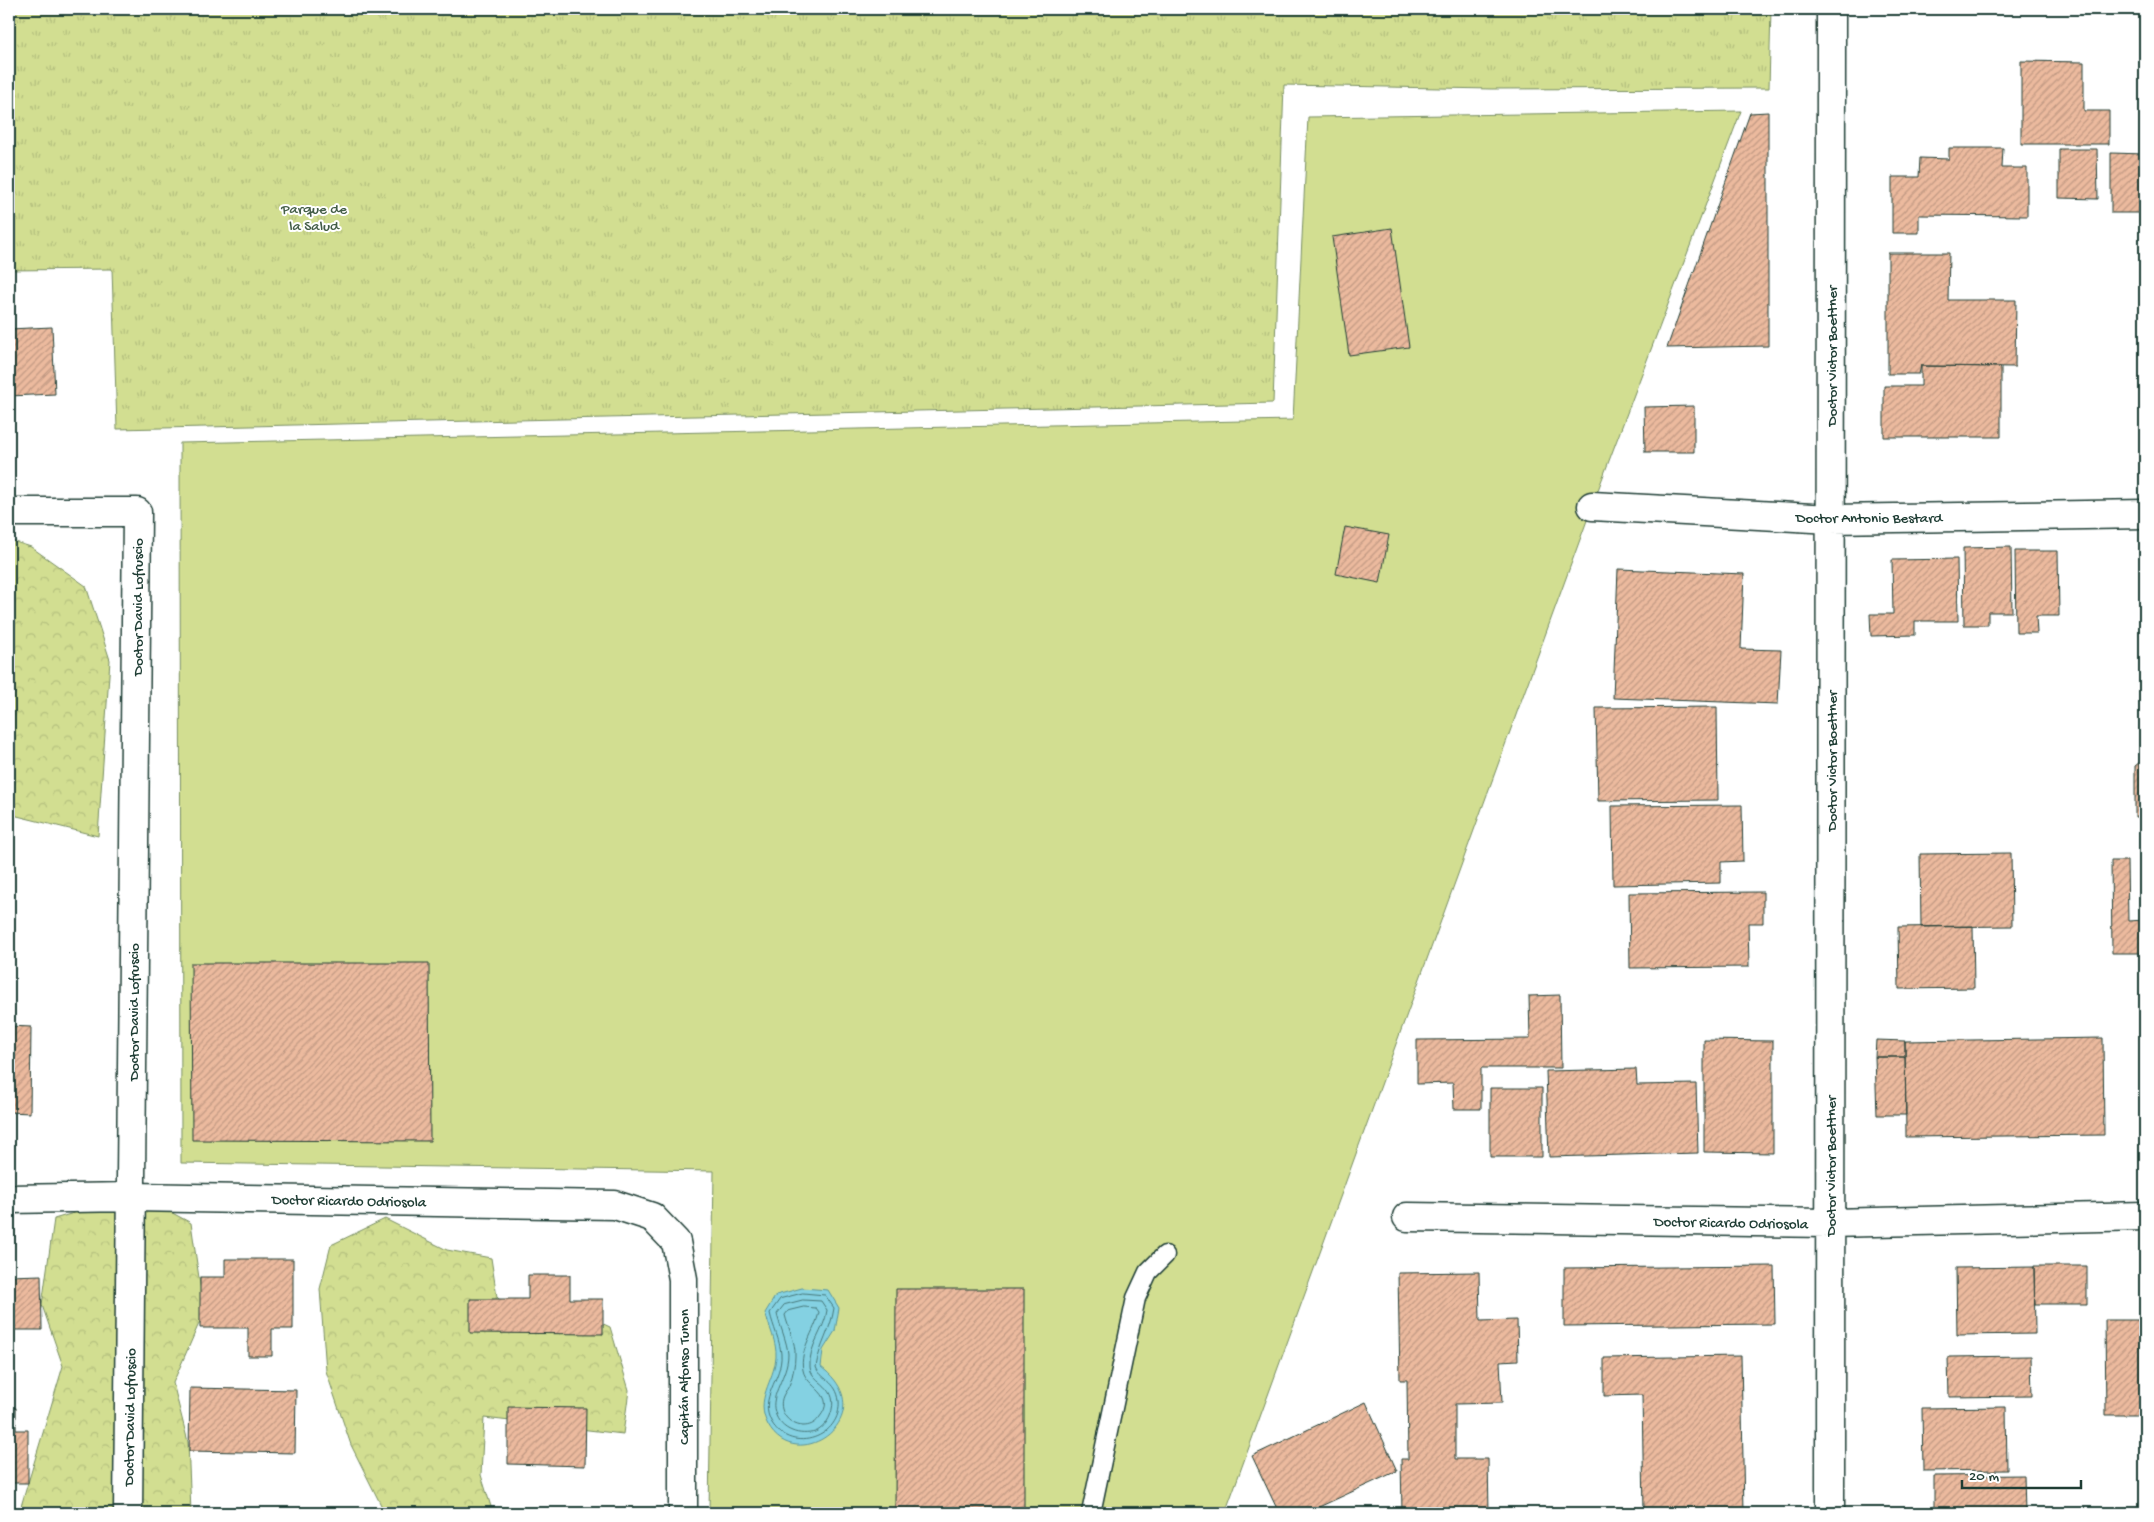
<svg xmlns="http://www.w3.org/2000/svg" width="2154" height="1522" font-family="'Gochi Hand',sans-serif">
<defs>
<pattern id="forest-crowns" width="20" height="18" patternUnits="userSpaceOnUse" patternTransform="scale(1.25)"><rect width="20" height="18" fill="#d2de91"/><path d="M2 6a3 3 0 1 1 6 0M12 15a3 3 0 1 1 6 0" fill="none" stroke="#b4bf7e"/></pattern>
<pattern id="park-tufts" width="24" height="20" patternUnits="userSpaceOnUse" patternTransform="scale(1.25)"><rect width="24" height="20" fill="#d2de91"/><path d="M3 7l-1-3M5 7V3M7 7l1-3M15 17l-1-3M17 17v-4M19 17l1-3" fill="none" stroke="#b4bf7e"/></pattern>
<pattern id="building-hatch" width="6" height="6" patternUnits="userSpaceOnUse" patternTransform="scale(1.25)"><rect width="6" height="6" fill="#ecba9e"/><path d="M-1 1l2-2M0 6l6-6M5 7l2-2" fill="none" stroke="#bf9882"/></pattern>
</defs>
<rect width="100%" height="100%" fill="#fff"/>
<filter id="ink" filterUnits="userSpaceOnUse"><feTurbulence type="fractalNoise" baseFrequency=".02" numOctaves="2"/><feDisplacementMap in="SourceGraphic" scale="10" xChannelSelector="R" yChannelSelector="G"/><feConvolveMatrix kernelMatrix="1 2 1 2 8 2 1 2 1" color-interpolation-filters="sRGB"/></filter>
<g filter="url(#ink)">
<path fill="#d2de91" stroke="#788e62" d="M 1741,111 L 1601,482 L 1225,1513 L 709,1513 L 714,1171 L 181,1163 L 180,443 L 1293,420 L 1308,117 Z"/>
<path fill="url(#forest-crowns)" stroke="#788e62" d="M 9,540 L 31,547 L 86,586 L 110,660 L 98,836 L 9,814 Z
M 137,1194 L 191,1223 L 204,1312 L 173,1383 L 188,1442 L 191,1512 L 19,1513 L 63,1366 L 42,1305 L 54,1219 Z
M 385,1219 L 447,1250 L 491,1258 L 497,1297 L 537,1334 L 571,1309 L 610,1327 L 629,1390 L 623,1434 L 484,1418 L 481,1475 L 493,1513 L 385,1513 L 351,1445 L 326,1371 L 320,1289 L 331,1245 Z"/>
<path fill="url(#park-tufts)" stroke="#788e62" d="M 9,9 L 1771,9 L 1769,88 L 1491,89 L 1284,85 L 1273,403 L 117,429 L 112,269 L 9,270 Z"/>
<path fill="#84d1e2" stroke="#5c969c" d="M 802,1288 L 828,1290 L 839,1308 L 835,1331 L 823,1350 L 821,1367 C 885,1415 797,1478 768,1425 C 754,1399 774,1382 776,1357 C 777,1343 769,1326 765,1313 L 776,1295 Z"/>
<g fill="none" stroke-linecap="round" stroke-linejoin="round">
<path stroke="#47787a" stroke-width="1" d="M 803,1293 L 825,1295 L 834,1308 C 831,1330 819,1346 816,1367 C 820,1379 837,1381 839,1401 C 842,1437 792,1455 772,1423 C 757,1398 783,1379 781,1354 C 780,1340 773,1327 770,1313 L 780,1299 Z
M 803,1300 L 821,1301 L 827,1310 C 825,1330 808,1346 810,1367 C 811,1384 842,1385 830,1416 C 827,1423 822,1429 815,1432 C 808,1434 799,1434 792,1431 C 784,1428 777,1421 775,1412 C 769,1395 788,1376 788,1354 C 787,1341 780,1327 777,1314 L 784,1305 Z
M 804,1307 L 816,1308 L 819,1312 C 815,1332 799,1349 803,1370 C 806,1388 839,1394 819,1418 C 815,1424 809,1426 803,1426 C 788,1425 777,1410 783,1396 C 785,1391 789,1388 790,1383 C 793,1375 795,1364 795,1356 C 796,1342 788,1328 785,1315 L 788,1311 Z"/>
</g>
<path fill="url(#building-hatch)" stroke="#1f3d34" d="M 2021,61 L 2084,62 L 2084,111 L 2109,111 L 2109,144 L 2021,144 Z
M 1768,112 L 1768,346 L 1667,348 L 1750,113 Z
M 1949,148 L 2003,148 L 2002,168 L 2027,168 L 2027,216 L 1919,215 L 1919,233 L 1892,233 L 1892,177 L 1919,177 L 1920,158 L 1949,159 Z
M 2059,149 L 2097,149 L 2098,199 L 2059,198 Z
M 2111,153 L 2145,154 L 2145,213 L 2111,213 Z
M 1392,228 L 1409,347 L 1349,355 L 1332,237 Z
M 1888,253 L 1949,253 L 1948,300 L 2016,300 L 2015,367 L 1921,366 L 1919,374 L 1888,374 Z
M 52,327 L 55,394 L 9,396 L 9,329 Z
M 1921,366 L 2001,367 L 2001,437 L 1884,437 L 1884,386 L 1921,386 Z
M 1694,406 L 1694,452 L 1645,452 L 1644,407 Z
M 1345,527 L 1389,535 L 1380,583 L 1336,574 Z
M 2011,547 L 2012,612 L 1988,612 L 1988,625 L 1964,625 L 1963,548 Z
M 2015,551 L 2058,551 L 2059,616 L 2036,616 L 2037,633 L 2016,633 Z
M 1957,559 L 1958,621 L 1915,621 L 1915,635 L 1871,636 L 1870,614 L 1893,614 L 1892,560 Z
M 1618,569 L 1744,574 L 1741,649 L 1781,650 L 1778,704 L 1613,698 Z
M 1717,707 L 1718,800 L 1598,801 L 1596,708 Z
M 2145,758 L 2145,817 L 2135,817 L 2135,766 Z
M 1742,805 L 1743,861 L 1721,862 L 1721,883 L 1613,885 L 1612,806 Z
M 2011,853 L 2012,926 L 1921,927 L 1920,854 Z
M 2111,861 L 2127,861 L 2128,921 L 2145,920 L 2145,953 L 2112,953 Z
M 1763,892 L 1763,923 L 1748,923 L 1749,967 L 1630,968 L 1629,893 Z
M 1973,926 L 1974,988 L 1899,989 L 1898,927 Z
M 191,963 L 429,963 L 430,1141 L 192,1140 Z
M 1560,995 L 1561,1068 L 1481,1068 L 1481,1109 L 1454,1109 L 1453,1083 L 1417,1084 L 1417,1040 L 1530,1039 L 1529,996 Z
M 9,1026 L 31,1027 L 30,1113 L 9,1112 Z
M 2103,1038 L 2104,1135 L 1906,1137 L 1905,1041 Z
M 1704,1040 L 1773,1041 L 1773,1153 L 1704,1152 Z
M 1876,1040 L 1905,1041 L 1905,1057 L 1875,1057 Z
M 1875,1057 L 1905,1057 L 1906,1115 L 1877,1115 Z
M 1636,1069 L 1637,1085 L 1696,1084 L 1698,1153 L 1549,1157 L 1546,1071 Z
M 1490,1088 L 1542,1088 L 1542,1157 L 1490,1157 Z
M 225,1259 L 293,1259 L 293,1329 L 272,1329 L 272,1356 L 248,1356 L 248,1328 L 200,1328 L 200,1277 L 225,1277 Z
M 1774,1266 L 1775,1324 L 1564,1326 L 1564,1268 Z
M 2034,1266 L 2087,1266 L 2087,1304 L 2035,1304 Z
M 2034,1267 L 2035,1334 L 1957,1335 L 1956,1268 Z
M 1479,1272 L 1480,1321 L 1517,1320 L 1518,1360 L 1500,1361 L 1502,1403 L 1455,1404 L 1455,1459 L 1488,1459 L 1489,1513 L 1402,1513 L 1401,1459 L 1408,1459 L 1407,1380 L 1400,1380 L 1398,1273 Z
M 41,1275 L 42,1330 L 9,1330 L 9,1276 Z
M 528,1275 L 570,1275 L 570,1299 L 603,1299 L 603,1334 L 470,1333 L 470,1299 L 528,1299 Z
M 896,1289 L 1024,1289 L 1024,1513 L 895,1513 Z
M 2105,1320 L 2145,1320 L 2145,1415 L 2106,1415 Z
M 1741,1356 L 1744,1513 L 1644,1513 L 1642,1395 L 1604,1396 L 1604,1358 Z
M 2031,1356 L 2032,1396 L 1949,1397 L 1948,1357 Z
M 190,1388 L 296,1390 L 295,1453 L 189,1451 Z
M 1366,1402 L 1397,1471 L 1306,1513 L 1279,1513 L 1252,1456 Z
M 508,1407 L 586,1408 L 585,1466 L 508,1464 Z
M 2006,1407 L 2007,1470 L 1923,1471 L 1922,1408 Z
M 9,1408 L 16,1408 L 16,1430 L 28,1430 L 28,1483 L 9,1483 Z
M 2024,1475 L 2025,1513 L 1934,1513 L 1934,1476 Z
M 2145,1511 L 2145,1513 L 2109,1513 L 2109,1512 Z"/>
<g fill="none" stroke-linecap="round" stroke-linejoin="round">
<defs>
<path id="service" d="M 1091,1513 L 1136,1298 L 1148,1272 L 1165,1255"/>
<path id="minor" d="M 1592,506 L 1831,519 L 2145,514
M 9,512 L 137,512 L 128,1513
M 9,1199 L 132,1197 L 615,1205 L 652,1217 L 676,1242 L 683,1279 L 683,1513
M 1407,1217 L 1830,1223 L 2145,1216
M 1830,1513 L 1831,9"/>
</defs>
<use href="#service" stroke="#1f3d34" stroke-width="21"/>
<use href="#minor" stroke="#1f3d34" stroke-width="31"/>
<use href="#service" stroke="#fff" stroke-width="18"/>
<use href="#minor" stroke="#fff" stroke-width="28"/>
</g>
</g>
<g text-anchor="middle" stroke-width="4" stroke-linejoin="round" paint-order="stroke">
<g font-size="15" fill="#435d47" stroke="#fff">
<text x="314" y="213">Parque de<tspan x="314" dy="17">la Salud</tspan></text>
</g>
<g font-size="15" fill="#1f3d34" stroke="#fff">
<text transform="translate(1831 356) rotate(-90)" y="5">Doctor Victor Boettner</text>
<text x="1869" y="522">Doctor Antonio Bestard</text>
<text transform="translate(137 607) rotate(-90)" y="5">Doctor David Lofruscio</text>
<text transform="translate(1831 761) rotate(-90)" y="5">Doctor Victor Boettner</text>
<text transform="translate(133 1012) rotate(-90)" y="5">Doctor David Lofruscio</text>
<text transform="translate(1830 1166) rotate(-90)" y="5">Doctor Victor Boettner</text>
<text transform="translate(349 1200) rotate(1)" y="5">Doctor Ricardo Odriosola</text>
<text transform="translate(1731 1222) rotate(1)" y="5">Doctor Ricardo Odriosola</text>
<text transform="translate(683 1377) rotate(-90)" y="5">Capitán Alfonso Tunon</text>
<text transform="translate(129 1417) rotate(-89)" y="5">Doctor David Lofruscio</text>
</g>
</g>
<rect width="2154" height="1522" fill="none" stroke="#fff" stroke-width="30"/>
<rect x="15" y="15" width="2124" height="1492" fill="none" stroke="#1f3d34" stroke-width="2" filter="url(#ink)"/>
<path d="M1962 1480v8h119v-8" fill="none" stroke="#1f3d34" stroke-width="2.5"/>
<text x="1969" y="1480" font-size="15" fill="#1f3d34" stroke="#ffffff" stroke-width="4" paint-order="stroke">20 m</text>
</svg>
